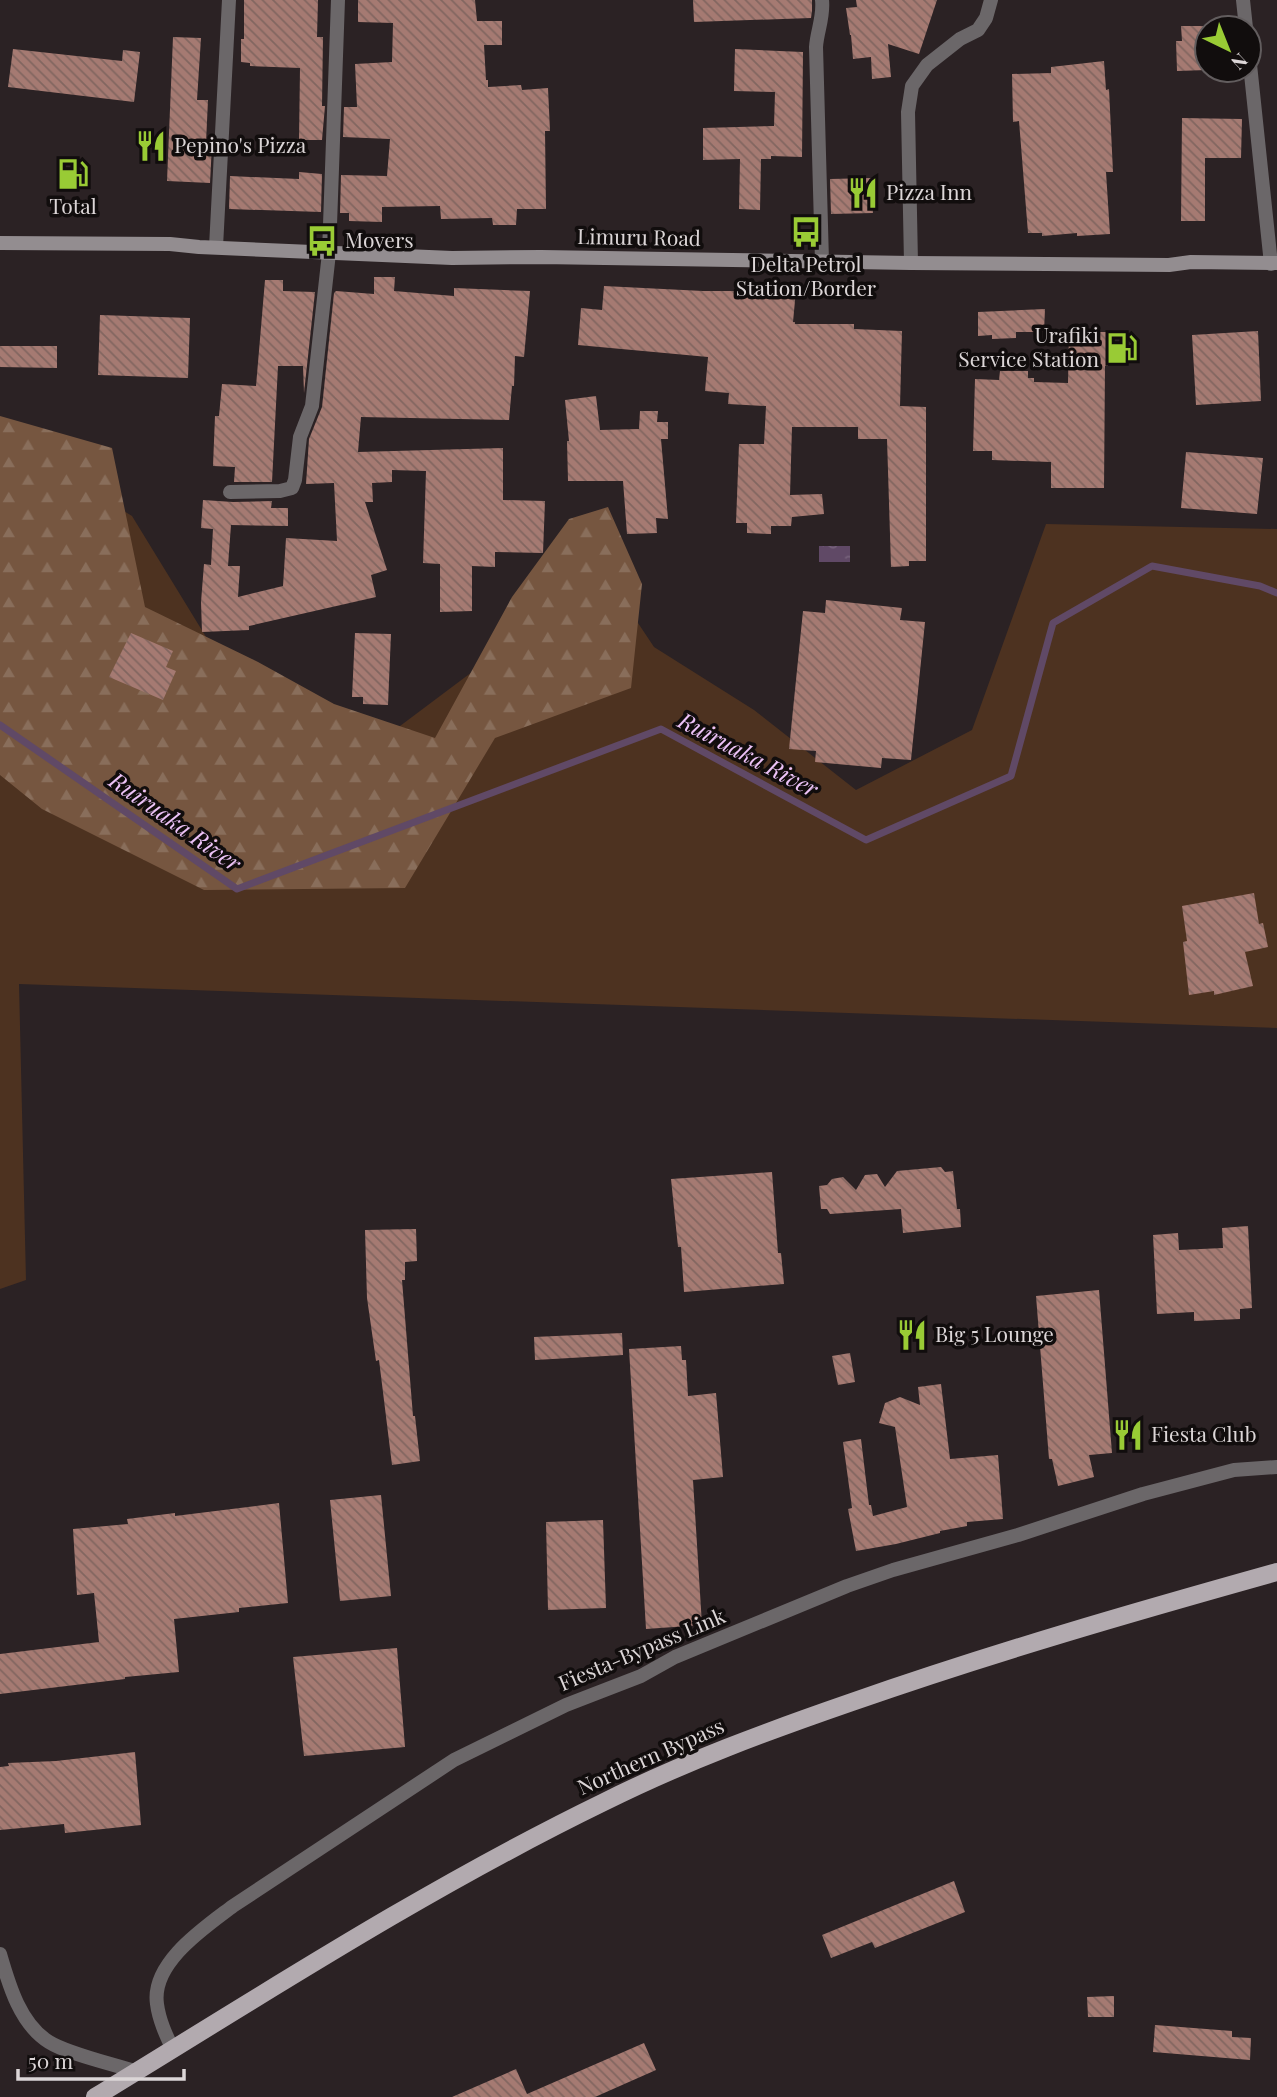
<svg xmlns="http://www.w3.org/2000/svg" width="1277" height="2097" font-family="'Playfair Display',serif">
<defs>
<pattern id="forest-firs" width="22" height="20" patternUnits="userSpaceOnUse" patternTransform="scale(1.75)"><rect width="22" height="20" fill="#765640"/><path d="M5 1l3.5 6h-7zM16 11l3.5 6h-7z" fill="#896e5b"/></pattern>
<pattern id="water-ripples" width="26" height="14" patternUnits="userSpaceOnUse" patternTransform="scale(1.75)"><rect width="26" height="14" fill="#604966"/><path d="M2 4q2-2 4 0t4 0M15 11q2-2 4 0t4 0" fill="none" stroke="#76627b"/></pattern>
<pattern id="building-back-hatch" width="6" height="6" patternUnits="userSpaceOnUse" patternTransform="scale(1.75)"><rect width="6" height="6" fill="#a57a72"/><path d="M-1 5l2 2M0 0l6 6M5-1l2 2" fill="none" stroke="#826660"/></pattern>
</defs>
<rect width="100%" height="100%" fill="#2b2224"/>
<path fill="#4d3220" d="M 0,440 L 13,443 L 132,516 L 233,681 L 368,750 L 500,651 L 586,545 L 654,647 L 754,710 L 856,790 L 972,730 L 1046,524 L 1277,529 L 1277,1028 L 19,984 L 26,1280 L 0,1289 Z"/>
<path fill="url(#forest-firs)" d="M 0,416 L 112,448 L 145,607 L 258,662 L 334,704 L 435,738 L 512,597 L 569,519 L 608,507 L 642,584 L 631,688 L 495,738 L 405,888 L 204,890 L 42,809 L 0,775 Z"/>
<path fill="url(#water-ripples)" d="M 819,546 L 850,546 L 850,562 L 819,562 Z"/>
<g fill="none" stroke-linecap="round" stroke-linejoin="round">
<path stroke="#604966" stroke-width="7" d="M 0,725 L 237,889 L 661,729 L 866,840 L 1011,776 L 1053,623 L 1152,566 L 1260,586 L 1277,593"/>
</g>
<path fill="url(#building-back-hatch)" d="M 244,0 L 318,0 L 317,37 L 323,37 L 322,106 L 325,106 L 322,140 L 299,140 L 300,68 L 250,66 L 250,63 L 241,62 L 241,39 L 244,39 Z
M 358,0 L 475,0 L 477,21 L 502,21 L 502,45 L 484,45 L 486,80 L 488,80 L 488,87 L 521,85 L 522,90 L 548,88 L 550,131 L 545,131 L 546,209 L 517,209 L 516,225 L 493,225 L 492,218 L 441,219 L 440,206 L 382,207 L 382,222 L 349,221 L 349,213 L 340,213 L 341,175 L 387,176 L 390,139 L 343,137 L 344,107 L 357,107 L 355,64 L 392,62 L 393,23 L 358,22 Z
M 693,0 L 812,0 L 812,11 L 811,18 L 694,22 Z
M 856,0 L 937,0 L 919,54 L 888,44 L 891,77 L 872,79 L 871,57 L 853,59 L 851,35 L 850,35 L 846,8 L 857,7 Z
M 1181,26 L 1204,26 L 1204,38 L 1207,38 L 1207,70 L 1177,71 L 1176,41 L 1182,41 Z
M 173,37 L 201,38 L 197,100 L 208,100 L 206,143 L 212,144 L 210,183 L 167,181 Z
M 13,49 L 122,61 L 123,50 L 140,52 L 134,102 L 8,87 Z
M 735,49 L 803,52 L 802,157 L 771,156 L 771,159 L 761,159 L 760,210 L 739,209 L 740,159 L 703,160 L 703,128 L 774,126 L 775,92 L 734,91 Z
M 1104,61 L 1106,90 L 1109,89 L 1113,172 L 1106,172 L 1110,234 L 1077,236 L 1077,233 L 1042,236 L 1042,233 L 1028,233 L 1019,121 L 1013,122 L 1012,74 L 1051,73 L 1051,67 Z
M 1182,118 L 1242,119 L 1241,158 L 1205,158 L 1205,221 L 1181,221 Z
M 299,172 L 322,174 L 321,212 L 229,209 L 230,176 L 299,179 Z
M 872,178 L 873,213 L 831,214 L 830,179 Z
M 374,277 L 395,277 L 394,291 L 454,296 L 454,288 L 530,291 L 524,357 L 515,356 L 514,386 L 512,386 L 509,420 L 361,417 L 358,452 L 503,448 L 503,500 L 545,501 L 543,553 L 495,552 L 495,567 L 472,566 L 472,611 L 440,612 L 440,564 L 423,563 L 426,471 L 392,470 L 392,482 L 372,483 L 373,502 L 365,502 L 387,570 L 371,575 L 376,597 L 249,626 L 249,630 L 202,632 L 201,602 L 204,564 L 211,565 L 213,529 L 201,528 L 203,500 L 233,502 L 272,501 L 271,508 L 288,508 L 288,526 L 231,525 L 228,566 L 240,566 L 238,597 L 283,586 L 286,538 L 337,541 L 334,483 L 306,484 L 309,439 L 322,407 L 334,293 L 336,291 L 374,294 Z
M 265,280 L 283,280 L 283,291 L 315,292 L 304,393 L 303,366 L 278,366 L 272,482 L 234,482 L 235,467 L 213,466 L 215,416 L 219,416 L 222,384 L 256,386 Z
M 604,286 L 703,291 L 771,291 L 771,288 L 796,290 L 793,322 L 795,322 L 795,324 L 854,324 L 854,329 L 902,331 L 900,406 L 926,407 L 926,561 L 909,561 L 909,566 L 891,567 L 887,439 L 858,439 L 858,427 L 792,427 L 790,495 L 822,494 L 824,514 L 792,517 L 791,526 L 771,526 L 771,534 L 747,533 L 747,523 L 736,523 L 739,444 L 764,444 L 766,406 L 728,404 L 729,393 L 705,391 L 708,357 L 578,345 L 581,308 L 602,310 Z
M 1045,309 L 1044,332 L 1016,332 L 1016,338 L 992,339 L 992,335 L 978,336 L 978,312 Z
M 100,315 L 190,318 L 188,378 L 98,375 Z
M 1258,331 L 1261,401 L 1196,405 L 1192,335 Z
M 1069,332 L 1109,332 L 1108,366 L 1105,366 L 1104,488 L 1051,488 L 1051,462 L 992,460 L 992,451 L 973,451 L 975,379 L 999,380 L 1000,371 L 1028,371 L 1028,378 L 1034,378 L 1034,382 L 1068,383 Z
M 0,346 L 57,346 L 57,368 L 0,367 Z
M 596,396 L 600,430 L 639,429 L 640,411 L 658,411 L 657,422 L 668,422 L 668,439 L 661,439 L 668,519 L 656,518 L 657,533 L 627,534 L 623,481 L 568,481 L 567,441 L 569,441 L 565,400 Z
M 1186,452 L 1263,458 L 1257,514 L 1181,508 Z
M 826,600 L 902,608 L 900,620 L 925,622 L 911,760 L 882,758 L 881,768 L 815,762 L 816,751 L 789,749 L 803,611 L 825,613 Z
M 131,633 L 173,651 L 166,667 L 176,671 L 163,700 L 109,677 Z
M 355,633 L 391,634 L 388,705 L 363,704 L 363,697 L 352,697 Z
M 1254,893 L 1259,924 L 1263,923 L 1268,947 L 1245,952 L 1253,986 L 1214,995 L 1214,991 L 1189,995 L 1183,942 L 1187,941 L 1182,906 Z
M 941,1167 L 945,1172 L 953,1171 L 957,1209 L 960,1209 L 961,1227 L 903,1233 L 901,1209 L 830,1214 L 827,1209 L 821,1209 L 819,1186 L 827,1185 L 832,1179 L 843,1177 L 856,1190 L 865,1175 L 877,1174 L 885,1187 L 897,1171 Z
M 772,1172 L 778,1253 L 781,1253 L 784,1284 L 684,1292 L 681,1247 L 678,1247 L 671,1179 Z
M 1248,1226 L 1252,1308 L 1240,1309 L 1240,1319 L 1194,1321 L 1194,1312 L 1157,1314 L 1153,1235 L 1178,1233 L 1179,1250 L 1223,1248 L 1222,1228 Z
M 416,1229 L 417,1261 L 405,1262 L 405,1280 L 402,1280 L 413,1416 L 415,1416 L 420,1461 L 392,1465 L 379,1360 L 376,1361 L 367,1298 L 365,1230 Z
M 1099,1290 L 1112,1453 L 1089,1455 L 1094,1477 L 1058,1486 L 1052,1459 L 1049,1459 L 1036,1296 Z
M 622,1333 L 623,1355 L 535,1360 L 534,1337 Z
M 681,1346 L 682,1360 L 686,1360 L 688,1396 L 716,1393 L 723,1477 L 693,1480 L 702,1625 L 646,1629 L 629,1349 Z
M 850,1353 L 855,1382 L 838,1385 L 832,1356 Z
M 941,1384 L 950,1459 L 998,1455 L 1003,1519 L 967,1522 L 967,1526 L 940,1531 L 940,1533 L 896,1544 L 856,1551 L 848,1509 L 852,1508 L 843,1442 L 861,1439 L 869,1505 L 871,1505 L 873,1516 L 907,1507 L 895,1427 L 879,1423 L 885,1403 L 900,1397 L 920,1405 L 918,1387 Z
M 381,1495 L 391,1596 L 340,1601 L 330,1500 Z
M 279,1503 L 288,1603 L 239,1608 L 239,1612 L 174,1619 L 179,1672 L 125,1677 L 125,1679 L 0,1694 L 0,1654 L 99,1642 L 94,1593 L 77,1595 L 73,1529 L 128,1524 L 127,1519 L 175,1513 L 175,1516 Z
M 603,1520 L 606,1608 L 548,1610 L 546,1522 Z
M 397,1648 L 405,1747 L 304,1756 L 293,1657 Z
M 135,1752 L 141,1825 L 65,1833 L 64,1824 L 0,1830 L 0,1767 L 9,1766 L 8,1763 L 56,1761 Z
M 954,1881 L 965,1912 L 875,1948 L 872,1942 L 831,1958 L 822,1935 Z
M 1114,1996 L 1114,2017 L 1088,2017 L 1087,1997 Z
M 1155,2025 L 1232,2031 L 1232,2037 L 1251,2038 L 1250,2060 L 1153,2052 Z
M 644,2043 L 656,2070 L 595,2097 L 452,2097 L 516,2069 L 527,2094 Z"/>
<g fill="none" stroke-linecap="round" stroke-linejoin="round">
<path stroke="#6b6769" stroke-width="14" d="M 822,0 C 824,17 817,31 816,47 L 822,261
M 1243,0 L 1246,28
M 1249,55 L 1271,264
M 216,247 L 229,0
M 911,263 L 908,112 L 912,86 L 927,65 L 960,39 L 978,30 L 986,18 L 991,0
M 230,492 L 280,491 L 292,488 L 295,480 L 300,437 L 312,406 L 329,253 L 338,0
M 0,1954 C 9,1985 20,2024 49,2042 C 68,2054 113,2064 137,2072
M 173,2050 C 166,2035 159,2020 157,2004 C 151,1963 204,1928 233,1906 L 454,1760 L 566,1705 L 641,1676 L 675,1657 L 847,1586 L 893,1570 L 1018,1535 L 1143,1494 L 1234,1470 L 1277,1467"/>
<path stroke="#938d90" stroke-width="14" d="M 0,243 L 170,244 L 199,247 L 452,258 L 541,257 L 911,263 L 1169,265 L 1191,262 L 1277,263"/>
<path stroke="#b2aaaf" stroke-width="18" d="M 95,2097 C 262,1995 427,1888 604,1802 C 684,1762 768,1731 852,1702 C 992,1653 1134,1612 1277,1572"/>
</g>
<defs>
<symbol id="restaurant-bare" viewBox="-9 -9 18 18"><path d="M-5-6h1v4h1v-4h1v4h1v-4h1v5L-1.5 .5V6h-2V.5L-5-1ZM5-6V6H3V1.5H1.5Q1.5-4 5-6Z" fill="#99cb35" stroke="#110d0d" stroke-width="2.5" paint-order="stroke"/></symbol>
<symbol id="fuel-bare" viewBox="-9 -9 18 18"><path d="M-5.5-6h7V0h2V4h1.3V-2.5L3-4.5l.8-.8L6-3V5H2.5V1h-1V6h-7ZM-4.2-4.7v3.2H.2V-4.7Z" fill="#99cb35" stroke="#110d0d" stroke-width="2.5" paint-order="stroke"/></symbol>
<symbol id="bus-bare" viewBox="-9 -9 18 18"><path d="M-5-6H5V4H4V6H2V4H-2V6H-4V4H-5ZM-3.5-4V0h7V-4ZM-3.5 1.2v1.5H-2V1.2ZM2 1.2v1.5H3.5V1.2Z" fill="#99cb35" stroke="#110d0d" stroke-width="2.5" paint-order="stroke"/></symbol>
</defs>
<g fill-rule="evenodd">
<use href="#restaurant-bare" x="129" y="124" width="44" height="44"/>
<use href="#fuel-bare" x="51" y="152" width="44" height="44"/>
<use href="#restaurant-bare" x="841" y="171" width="44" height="44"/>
<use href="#bus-bare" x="784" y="210" width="44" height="44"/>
<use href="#bus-bare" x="300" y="219" width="44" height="44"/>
<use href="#fuel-bare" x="1100" y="326" width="44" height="44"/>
<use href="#restaurant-bare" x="890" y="1313" width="44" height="44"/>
<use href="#restaurant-bare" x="1106" y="1413" width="44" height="44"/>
</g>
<g text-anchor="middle" stroke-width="7" stroke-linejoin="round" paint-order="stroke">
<g font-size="21" fill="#dcd6d7" stroke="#110d0d" text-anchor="start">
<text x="174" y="153">Pepino's Pizza</text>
<text x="886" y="200">Pizza Inn</text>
<text x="73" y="214" text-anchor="middle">Total</text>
<text x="345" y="248">Movers</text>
<text x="806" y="272" text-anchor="middle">Delta Petrol<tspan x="806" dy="24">Station/Border</tspan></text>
<text x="1099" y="343" text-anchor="end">Urafiki<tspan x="1099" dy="24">Service Station</tspan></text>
<text x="935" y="1342">Big 5 Lounge</text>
<text x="1151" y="1442">Fiesta Club</text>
</g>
<g font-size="21" fill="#dcd6d7" stroke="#110d0d">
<text transform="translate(639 238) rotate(1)" y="7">Limuru Road</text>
<text transform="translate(642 1650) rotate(-23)" y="7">Fiesta-Bypass Link</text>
<text transform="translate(651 1757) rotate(-24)" y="7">Northern Bypass</text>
</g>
<g font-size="23" font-style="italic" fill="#edc3f8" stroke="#110d0d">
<text transform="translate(748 755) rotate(28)" y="8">Ruiruaka River</text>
<text transform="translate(175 822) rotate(35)" y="8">Ruiruaka River</text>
</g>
</g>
<g transform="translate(1228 49) rotate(137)"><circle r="33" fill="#110d0d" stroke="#625d5e" stroke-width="2"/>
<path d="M0-5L12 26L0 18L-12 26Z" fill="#99cb35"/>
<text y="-10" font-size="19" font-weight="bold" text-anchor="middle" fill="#dcd6d7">N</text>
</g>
<path d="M18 2069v10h166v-10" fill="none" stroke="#dcd6d7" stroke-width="3.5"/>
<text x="28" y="2069" font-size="21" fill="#dcd6d7" stroke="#110d0d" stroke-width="5" paint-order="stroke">50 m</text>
</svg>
